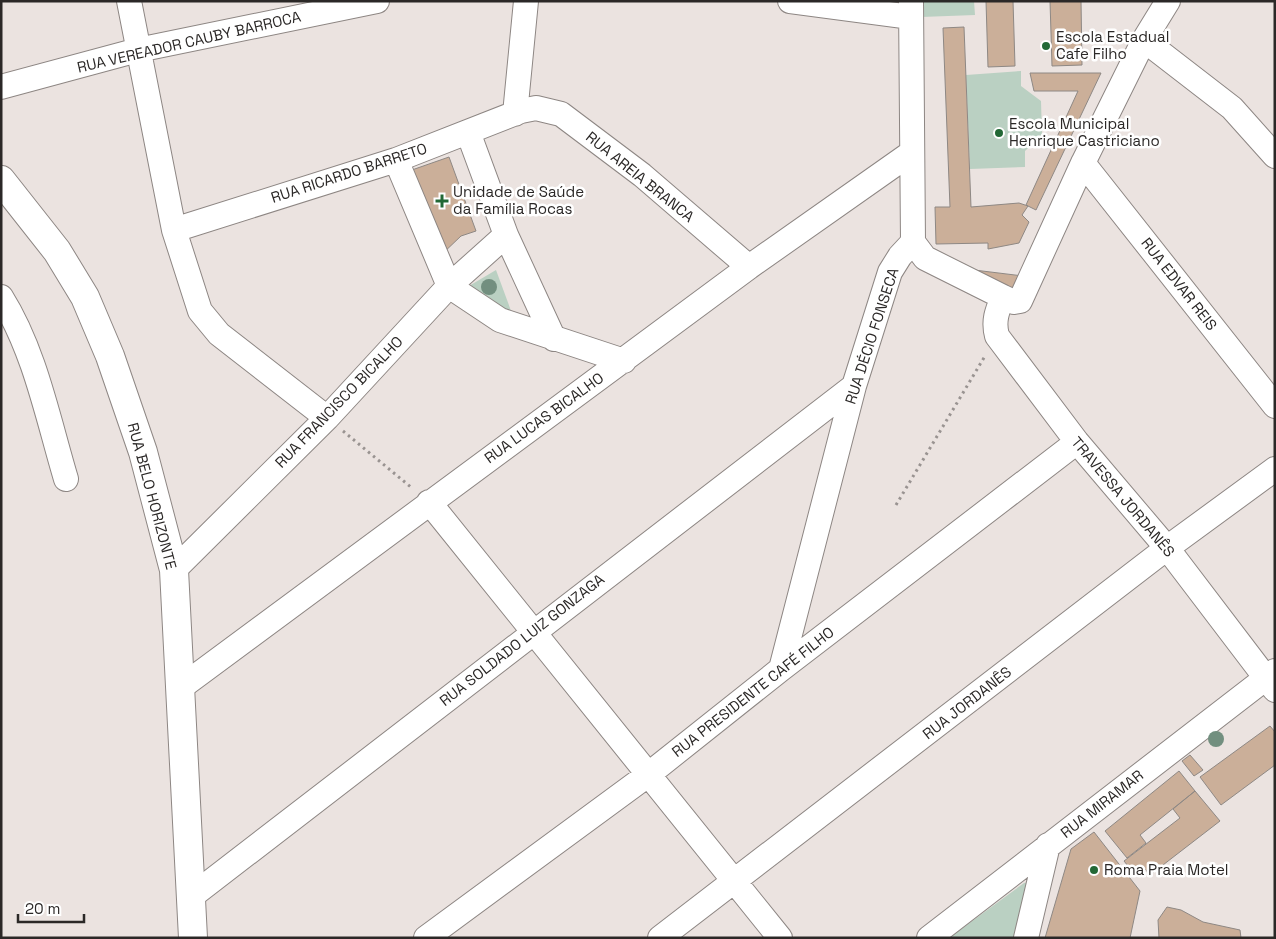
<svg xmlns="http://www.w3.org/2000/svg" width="1276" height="939" font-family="'Space Grotesk',sans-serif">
<rect width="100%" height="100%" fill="#ebe3e0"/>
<path fill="#bad0c2" d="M 920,1 L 974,1 L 975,15 L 921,17 Z
M 1021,71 L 1021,86 L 1041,101 L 1042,135 L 1025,151 L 1025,167 L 970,169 L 966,75 Z
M 496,270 L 514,319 L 469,286 Z
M 1029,882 L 1014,938 L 949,938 L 1024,883 Z"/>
<path fill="#cbaf99" stroke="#8e8884" d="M 986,1 L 1013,1 L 1015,66 L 988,67 Z
M 1050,1 L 1081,1 L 1082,65 L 1052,66 Z
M 964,27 L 971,207 L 1019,203 L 1028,206 L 1022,215 L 1029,222 L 1019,243 L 988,249 L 988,243 L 936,244 L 935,207 L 950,207 L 943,28 Z
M 1030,73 L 1101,73 L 1036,210 L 1026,205 L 1078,91 L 1034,91 Z
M 449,157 L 476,231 L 461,236 L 440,256 L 409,171 Z
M 966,269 L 1023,276 L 1017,290 L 978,285 Z
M 1270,726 L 1275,732 L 1275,765 L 1221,805 L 1200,777 Z
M 1190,755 L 1203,770 L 1194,776 L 1182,761 Z
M 1179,771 L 1195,791 L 1140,835 L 1146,843 L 1127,858 L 1105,831 Z
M 1195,791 L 1220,821 L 1150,875 L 1145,869 L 1136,876 L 1124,861 L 1180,818 L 1173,809 Z
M 1094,832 L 1140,891 L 1130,938 L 1045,938 L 1071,849 Z
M 1167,907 L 1181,910 L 1203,922 L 1240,930 L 1241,938 L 1159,938 L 1158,920 Z"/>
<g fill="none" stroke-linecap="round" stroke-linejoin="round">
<defs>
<path id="minor" d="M 129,1 L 174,230 L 200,311 L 219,334 L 327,418
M 790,1 L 911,17
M 1144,40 L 1232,108 L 1275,156
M 1,87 L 138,50 L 377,1
M 515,114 L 526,1
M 468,132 L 506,235 L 554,339
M 396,160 L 449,286 L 500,320 L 624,361
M 1083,163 L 1275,406
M 174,230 L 396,160 L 521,111 L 536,108 L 561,114 L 642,175 L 749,267
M 913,242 L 925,258 L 1003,297 L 1014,302 L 1020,301 L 1083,163 L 1144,40 L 1168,1
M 1,297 C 35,351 48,419 66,479
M 1003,297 C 997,311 993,321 997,336 L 1077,442 L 1167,548 L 1275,690
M 429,502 L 780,938
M 174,570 L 327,418 L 449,286 L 506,235
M 781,669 L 854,386 L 890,272 L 900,256 L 913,242 L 911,1
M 180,688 L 749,267 L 911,153
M 192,896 L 854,386
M 426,938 L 649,774 L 781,669 L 1077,442
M 660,938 L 1167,548 L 1275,469
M 929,938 L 1275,671
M 1026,938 L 1048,845"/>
<path id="tertiary" d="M 1,180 L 57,251 L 85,297 L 110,356 L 143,452 L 174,570 L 193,938"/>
</defs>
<use href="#minor" stroke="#8d8683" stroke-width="26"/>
<use href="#tertiary" stroke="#8d8683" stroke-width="30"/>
<path stroke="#999391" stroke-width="3" stroke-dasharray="2.5 4" stroke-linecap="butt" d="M 343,431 L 412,488
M 896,505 L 985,356"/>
<use href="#minor" stroke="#fff" stroke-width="24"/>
<use href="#tertiary" stroke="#fff" stroke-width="28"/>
</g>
<g fill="#728f7f">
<circle cx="489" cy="287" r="8"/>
<circle cx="1216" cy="739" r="8"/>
</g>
<g fill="#226835" stroke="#fff" stroke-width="2">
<circle cx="1046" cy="46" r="5"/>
<circle cx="999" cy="133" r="5"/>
<path d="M439.5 193.5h5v5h5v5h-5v5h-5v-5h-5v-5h5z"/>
<circle cx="1094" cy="870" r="5"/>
</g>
<g text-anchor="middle" stroke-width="5" stroke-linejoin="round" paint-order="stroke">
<g font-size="15" fill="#2b2827" stroke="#fff" text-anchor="start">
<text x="1056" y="42">Escola Estadual<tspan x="1056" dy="17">Cafe Filho</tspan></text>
<text x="1009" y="129">Escola Municipal<tspan x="1009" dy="17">Henrique Castriciano</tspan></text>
<text x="453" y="197">Unidade de Saúde<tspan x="453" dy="17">da Família Rocas</tspan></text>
<text x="1104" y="875">Roma Praia Motel</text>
</g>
<g font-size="15" fill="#2b2827" stroke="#fff">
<text transform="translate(189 42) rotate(-13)" y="5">RUA VEREADOR CAUBY BARROCA</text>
<text transform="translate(349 173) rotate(-18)" y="5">RUA RICARDO BARRETO</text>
<text transform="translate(640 177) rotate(39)" y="5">RUA AREIA BRANCA</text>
<text transform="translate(1179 284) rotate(52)" y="5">RUA EDVAR REIS</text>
<text transform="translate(872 336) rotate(-72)" y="5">RUA DÉCIO FONSECA</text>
<text transform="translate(339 402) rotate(-46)" y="5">RUA FRANCISCO BICALHO</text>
<text transform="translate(544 418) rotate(-36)" y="5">RUA LUCAS BICALHO</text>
<text transform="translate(152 496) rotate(75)" y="5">RUA BELO HORIZONTE</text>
<text transform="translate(1123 497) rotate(50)" y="5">TRAVESSA JORDANÊS</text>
<text transform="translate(522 640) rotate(-38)" y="5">RUA SOLDADO LUIZ GONZAGA</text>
<text transform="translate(753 692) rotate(-38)" y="5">RUA PRESIDENTE CAFÉ FILHO</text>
<text transform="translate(967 703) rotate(-38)" y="5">RUA JORDANÊS</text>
<text transform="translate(1102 804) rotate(-38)" y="5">RUA MIRAMAR</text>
</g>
</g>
<rect width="1276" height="939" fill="none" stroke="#2b2827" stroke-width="5"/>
<path d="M18 914v8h66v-8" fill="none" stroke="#2b2827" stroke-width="2.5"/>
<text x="25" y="914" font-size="15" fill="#2b2827" stroke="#ffffff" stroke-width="4" paint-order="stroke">20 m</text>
</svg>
